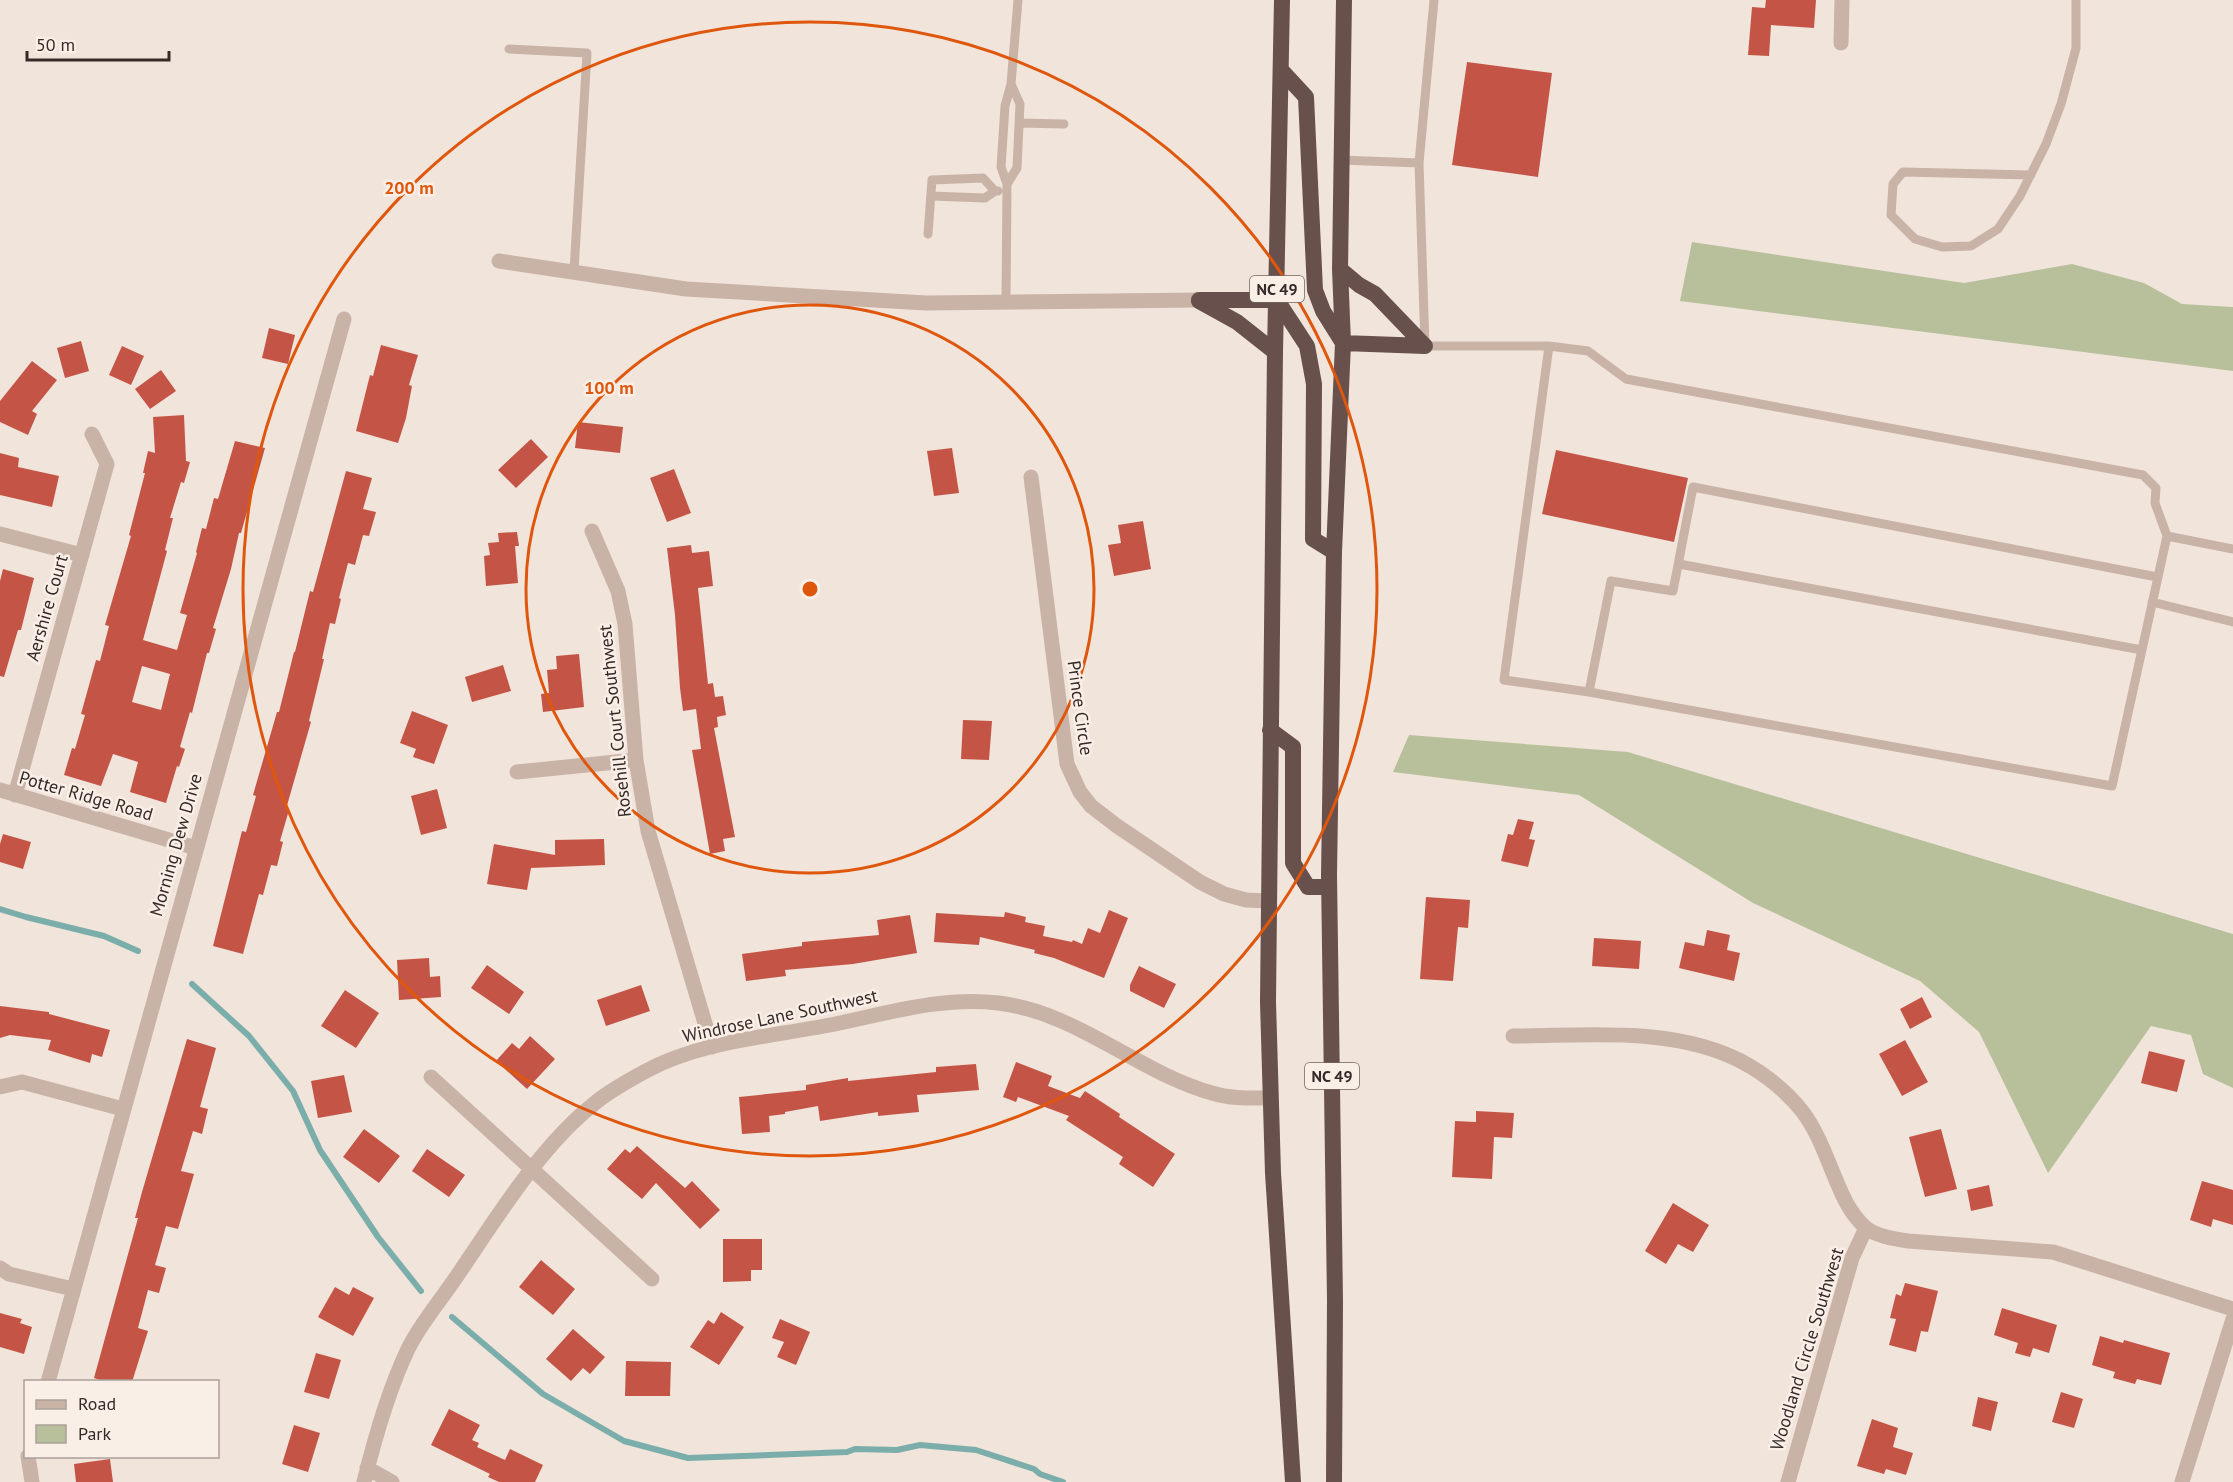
<svg xmlns="http://www.w3.org/2000/svg" width="2233" height="1482" font-family="'PT Sans',sans-serif">
<rect width="100%" height="100%" fill="#f1e4db"/>
<path fill="#b8c09b" d="M 1692,242 L 1964,283 L 2072,264 L 2144,283 L 2182,304 L 2233,307 L 2233,371 L 1680,301 Z
M 1409,735 L 1628,752 L 2233,934 L 2233,1088 L 2203,1074 L 2191,1035 L 2151,1026 L 2048,1173 L 1979,1032 L 1920,981 L 1753,903 L 1579,795 L 1393,772 Z"/>
<g fill="none" stroke-linecap="round" stroke-linejoin="round">
<path stroke="#7baeaa" stroke-width="6" d="M 0,909 L 26,917 L 104,936 L 138,951
M 192,984 L 249,1036 L 293,1091 L 320,1150 L 378,1237 L 421,1291
M 452,1317 L 543,1394 L 624,1441 L 688,1458 L 847,1452 L 855,1449 L 897,1450 L 920,1445 L 976,1450 L 1034,1469 L 1040,1474 L 1063,1482"/>
</g>
<path fill="#c45546" fill-rule="evenodd" d="M 1766,0 L 1816,0 L 1814,28 L 1771,25 L 1769,56 L 1748,55 L 1752,7 L 1765,8 Z
M 1467,62 L 1552,73 L 1538,177 L 1452,165 Z
M 269,328 L 295,335 L 288,364 L 262,358 Z
M 81,341 L 89,371 L 65,378 L 57,348 Z
M 381,345 L 418,355 L 409,385 L 412,386 L 406,418 L 398,443 L 356,431 L 370,375 L 373,376 Z
M 122,346 L 144,356 L 131,385 L 109,375 Z
M 32,361 L 57,380 L 32,411 L 37,414 L 28,435 L 0,422 L 0,401 Z
M 161,370 L 176,391 L 150,409 L 135,389 Z
M 184,415 L 186,461 L 190,462 L 184,483 L 181,482 L 170,518 L 173,518 L 165,550 L 167,551 L 143,640 L 177,650 L 187,615 L 180,613 L 197,553 L 196,552 L 202,528 L 206,529 L 214,498 L 218,499 L 235,441 L 265,448 L 241,533 L 239,533 L 231,569 L 213,628 L 216,629 L 209,653 L 207,653 L 192,713 L 190,712 L 180,747 L 185,749 L 179,767 L 177,766 L 166,803 L 130,792 L 138,762 L 113,754 L 101,786 L 64,775 L 72,748 L 75,749 L 85,715 L 81,714 L 96,660 L 100,661 L 109,626 L 105,625 L 131,536 L 129,535 L 145,473 L 143,473 L 148,451 L 155,453 L 153,417 ZM 142,666 L 170,674 L 161,710 L 132,702 Z
M 578,422 L 623,427 L 620,453 L 575,448 Z
M 531,439 L 548,457 L 516,488 L 498,470 Z
M 952,448 L 959,493 L 934,496 L 927,451 Z
M 1556,450 L 1688,478 L 1674,542 L 1542,514 Z
M 0,453 L 19,458 L 18,467 L 59,476 L 52,507 L 0,495 Z
M 674,469 L 691,513 L 667,522 L 650,478 Z
M 346,471 L 372,478 L 363,509 L 376,512 L 369,536 L 363,535 L 355,565 L 348,563 L 339,598 L 341,599 L 335,624 L 330,623 L 322,659 L 324,659 L 309,721 L 311,722 L 286,809 L 289,810 L 280,841 L 283,842 L 277,866 L 271,865 L 263,895 L 259,894 L 243,954 L 213,946 L 242,831 L 246,832 L 256,796 L 253,795 L 277,712 L 279,712 L 294,652 L 295,652 L 310,591 L 313,592 Z
M 1143,521 L 1151,569 L 1114,576 L 1108,545 L 1121,543 L 1118,525 Z
M 517,532 L 519,546 L 515,546 L 518,583 L 486,586 L 484,556 L 490,555 L 488,543 L 499,542 L 498,533 Z
M 691,545 L 692,553 L 709,551 L 713,586 L 698,588 L 708,684 L 713,683 L 715,697 L 723,696 L 726,715 L 717,717 L 718,727 L 714,728 L 735,837 L 723,839 L 725,851 L 710,854 L 692,750 L 701,749 L 696,709 L 683,711 L 680,688 L 675,615 L 667,548 Z
M 3,569 L 34,578 L 21,630 L 18,630 L 4,677 L 0,676 L 0,581 Z
M 579,654 L 584,707 L 543,712 L 541,694 L 549,693 L 547,670 L 557,669 L 556,656 Z
M 503,665 L 511,691 L 472,702 L 465,677 Z
M 412,711 L 448,725 L 434,764 L 413,757 L 416,749 L 400,743 Z
M 963,720 L 992,721 L 989,760 L 961,759 Z
M 437,789 L 447,828 L 421,835 L 411,796 Z
M 1518,819 L 1534,822 L 1529,839 L 1535,840 L 1528,867 L 1501,861 L 1508,834 L 1513,835 Z
M 3,834 L 31,842 L 23,869 L 0,862 L 0,844 Z
M 604,839 L 605,865 L 531,868 L 527,890 L 487,884 L 494,844 L 555,855 L 555,840 Z
M 1426,897 L 1470,900 L 1468,928 L 1458,927 L 1453,981 L 1420,979 Z
M 1109,910 L 1128,918 L 1104,978 L 1054,958 L 1034,953 L 1035,950 L 980,937 L 979,945 L 934,942 L 936,913 L 1004,917 L 1005,912 L 1026,917 L 1025,922 L 1045,926 L 1043,936 L 1072,942 L 1073,940 L 1082,944 L 1088,928 L 1100,933 Z
M 910,915 L 917,953 L 853,964 L 785,970 L 786,976 L 746,981 L 742,954 L 802,946 L 802,942 L 879,935 L 877,920 Z
M 1707,930 L 1730,935 L 1727,950 L 1740,953 L 1734,981 L 1679,968 L 1685,942 L 1704,946 Z
M 1594,938 L 1641,941 L 1639,969 L 1592,966 Z
M 429,958 L 430,977 L 440,976 L 441,997 L 399,1000 L 397,960 Z
M 487,965 L 524,992 L 509,1014 L 471,988 Z
M 1139,966 L 1176,984 L 1164,1008 L 1130,991 L 1130,985 Z
M 641,985 L 650,1011 L 606,1026 L 597,1000 Z
M 345,990 L 379,1013 L 356,1048 L 321,1026 Z
M 1922,997 L 1932,1017 L 1910,1029 L 1900,1009 Z
M 0,1006 L 49,1012 L 49,1014 L 110,1030 L 102,1057 L 92,1054 L 90,1063 L 48,1050 L 51,1040 L 10,1035 L 0,1038 Z
M 530,1036 L 555,1059 L 527,1089 L 496,1061 L 512,1043 L 519,1049 Z
M 187,1039 L 216,1048 L 200,1107 L 208,1109 L 202,1134 L 193,1131 L 181,1171 L 194,1174 L 178,1229 L 166,1226 L 155,1265 L 166,1268 L 159,1293 L 148,1290 L 138,1328 L 148,1331 L 132,1382 L 106,1382 L 94,1378 L 138,1218 L 135,1218 L 142,1192 Z
M 1905,1040 L 1928,1082 L 1902,1096 L 1879,1054 Z
M 2149,1051 L 2185,1060 L 2177,1092 L 2141,1083 Z
M 1016,1062 L 1052,1076 L 1048,1086 L 1080,1098 L 1085,1091 L 1120,1114 L 1119,1117 L 1175,1154 L 1153,1187 L 1119,1164 L 1123,1157 L 1066,1120 L 1069,1116 L 1018,1097 L 1016,1102 L 1003,1097 Z
M 976,1064 L 979,1090 L 917,1095 L 919,1112 L 878,1116 L 878,1112 L 820,1121 L 818,1106 L 785,1112 L 785,1114 L 769,1116 L 770,1132 L 742,1134 L 739,1097 L 806,1090 L 806,1085 L 848,1078 L 848,1081 L 936,1072 L 936,1067 Z
M 344,1075 L 352,1112 L 318,1118 L 311,1081 Z
M 1476,1111 L 1514,1113 L 1512,1138 L 1494,1137 L 1492,1179 L 1452,1177 L 1455,1121 L 1476,1122 Z
M 364,1129 L 400,1156 L 379,1183 L 343,1157 Z
M 1941,1129 L 1957,1189 L 1925,1197 L 1909,1137 Z
M 637,1146 L 685,1188 L 692,1181 L 720,1210 L 700,1229 L 656,1183 L 642,1199 L 607,1169 L 625,1149 L 630,1153 Z
M 427,1149 L 465,1175 L 449,1197 L 412,1171 Z
M 2202,1181 L 2233,1190 L 2233,1225 L 2213,1219 L 2211,1227 L 2190,1220 Z
M 1989,1185 L 1993,1206 L 1971,1211 L 1967,1190 Z
M 1673,1203 L 1709,1225 L 1693,1252 L 1678,1244 L 1666,1264 L 1645,1251 Z
M 723,1239 L 762,1239 L 762,1270 L 751,1270 L 751,1281 L 723,1282 Z
M 541,1260 L 575,1289 L 553,1315 L 519,1287 Z
M 1905,1283 L 1938,1291 L 1928,1332 L 1921,1331 L 1916,1352 L 1889,1345 L 1896,1319 L 1890,1318 L 1896,1294 L 1901,1296 Z
M 335,1287 L 349,1295 L 353,1287 L 374,1298 L 353,1336 L 318,1317 Z
M 2002,1308 L 2057,1325 L 2049,1353 L 2033,1348 L 2030,1357 L 2015,1353 L 2018,1343 L 1994,1335 Z
M 721,1312 L 744,1327 L 719,1365 L 690,1347 L 708,1320 L 714,1324 Z
M 0,1313 L 22,1319 L 20,1323 L 32,1327 L 24,1354 L 0,1347 Z
M 780,1319 L 810,1332 L 796,1365 L 777,1357 L 784,1342 L 772,1338 Z
M 573,1329 L 605,1357 L 590,1374 L 583,1368 L 571,1381 L 546,1359 Z
M 2100,1336 L 2123,1343 L 2124,1340 L 2170,1353 L 2161,1385 L 2137,1379 L 2135,1384 L 2113,1378 L 2115,1372 L 2092,1365 Z
M 316,1353 L 341,1360 L 329,1399 L 304,1392 Z
M 626,1361 L 671,1362 L 670,1396 L 625,1396 Z
M 2061,1392 L 2083,1399 L 2074,1428 L 2052,1422 Z
M 1978,1397 L 1998,1402 L 1991,1431 L 1972,1426 Z
M 449,1409 L 480,1425 L 472,1440 L 479,1443 L 477,1447 L 505,1460 L 510,1449 L 543,1465 L 535,1482 L 499,1482 L 488,1477 L 490,1474 L 431,1445 Z
M 1872,1419 L 1898,1428 L 1893,1447 L 1913,1453 L 1906,1475 L 1886,1469 L 1884,1474 L 1857,1466 Z
M 294,1425 L 320,1433 L 308,1472 L 282,1464 Z
M 110,1459 L 113,1482 L 76,1482 L 74,1464 Z"/>
<g fill="none" stroke-linecap="round" stroke-linejoin="round">
<path stroke="#c9b3a7" stroke-width="9" d="M 1434,0 L 1419,163 L 1425,346 L 1549,346 L 1588,351 L 1626,379 L 2143,475 L 2156,488 L 2155,503 L 2167,536 L 2112,786 L 1589,692 L 1504,680 L 1549,346
M 509,49 L 587,53 L 574,271
M 1019,123 L 1064,124
M 1341,160 L 1419,163
M 2031,175 L 1903,172 L 1893,184 L 1891,215 L 1915,239 L 1942,247 L 1971,246 L 1998,229 L 2020,196 L 2046,144 L 2061,104 L 2076,48 L 2076,0
M 1007,184 L 1017,168 L 1020,104 L 1011,84
M 931,196 L 985,198 L 995,191 L 998,191
M 928,234 L 932,180 L 983,178 L 995,191
M 1006,303 L 1007,184 L 1001,167 L 1005,106 L 1011,84 L 1018,0
M 2167,536 L 2233,549
M 1679,564 L 2142,650
M 2152,602 L 2233,622
M 1589,692 L 1611,581 L 1673,591 L 1693,487 L 2157,577"/>
<path stroke="#c9b3a7" stroke-width="15" d="M 1841,43 L 1842,0
M 499,261 L 686,289 L 926,303 L 1199,300
M 1031,477 L 1067,764 L 1080,792 L 1091,806 L 1117,826 L 1200,882 L 1224,894 L 1246,900 L 1268,901
M 592,531 L 618,591 L 625,624 L 636,760 L 648,831 L 712,1047
M 0,534 L 82,555
M 517,772 L 636,760
M 0,790 L 196,848
M 15,795 L 107,464 L 92,434
M 1513,1036 C 1584,1036 1662,1027 1730,1056 C 1756,1067 1784,1088 1802,1111 C 1815,1128 1823,1148 1831,1168 C 1840,1189 1847,1211 1865,1227 C 1875,1236 1894,1239 1908,1241 L 2053,1252 L 2233,1309
M 431,1077 L 652,1279
M 0,1087 L 22,1082 L 123,1109
M 0,1268 L 9,1274 L 73,1289
M 48,1382 L 344,319
M 28,1456 L 32,1482
M 367,1468 L 392,1482
M 364,1482 C 375,1437 388,1391 408,1349 C 420,1324 441,1300 457,1276 C 496,1219 540,1146 595,1103 C 609,1091 628,1081 644,1072 C 701,1041 768,1037 830,1025 C 885,1014 942,996 998,1003 C 1077,1012 1137,1072 1212,1093 C 1231,1099 1251,1098 1270,1098
M 1788,1482 L 1852,1258 L 1866,1228
M 2182,1482 L 2233,1319"/>
<path stroke="#68514c" stroke-width="16" d="M 1282,0 L 1275,352 L 1268,1002 L 1273,1173 L 1293,1482
M 1281,70 L 1306,97 L 1315,290 L 1323,311 L 1343,343 L 1425,346
M 1340,269 L 1359,285 L 1375,294 L 1425,346
M 1199,300 L 1277,300 L 1307,346 L 1314,384 L 1313,539 L 1334,552
M 1199,301 L 1237,322 L 1275,352
M 1270,730 L 1293,747 L 1293,863 L 1308,887 L 1329,887
M 1334,1482 L 1335,1301 L 1329,875 L 1334,552 L 1343,343 L 1340,269 L 1344,0"/>
</g>
<g fill="none" stroke="#df570d" stroke-width="3">
<circle cx="810" cy="589" r="284"/>
<circle cx="810" cy="589" r="567"/>
</g>
<g text-anchor="middle" stroke-width="5" stroke-linejoin="round" paint-order="stroke">
<g fill="#f9efe7" stroke="#706561" stroke-width="1.5">
<rect x="1250" y="276" width="54" height="26" rx="4.5"/>
<rect x="1305" y="1063" width="54" height="26" rx="4.5"/>
</g>
<g font-size="16" font-weight="bold" fill="#362a28">
<text x="1277" y="295">NC 49</text>
<text x="1332" y="1082">NC 49</text>
</g>
<g font-size="18" fill="#362a28" stroke="#f9efe7">
<text transform="translate(47 608) rotate(-74)" y="6">Aershire Court</text>
<text transform="translate(1080 708) rotate(82)" y="6">Prince Circle</text>
<text transform="translate(615 721) rotate(-96)" y="6">Rosehill Court Southwest</text>
<text transform="translate(86 796) rotate(16)" y="6">Potter Ridge Road</text>
<text transform="translate(176 845) rotate(-74)" y="6">Morning Dew Drive</text>
<text transform="translate(780 1016) rotate(-12)" y="6">Windrose Lane Southwest</text>
<text transform="translate(1807 1349) rotate(-73)" y="6">Woodland Circle Southwest</text>
</g>
</g>
<circle cx="810" cy="589" r="9" fill="#df570d" stroke="#f9efe7" stroke-width="3"/>
<g font-size="18" text-anchor="middle" font-weight="bold" fill="#df570d" stroke="#f9efe7" stroke-width="5" stroke-linejoin="round" paint-order="stroke">
<text x="409" y="194">200 m</text>
<text x="609" y="394">100 m</text>
</g>
<rect x="24" y="1380" width="195" height="78" fill="#f9efe7" stroke="#aba09b" stroke-width="1.5"/>
<rect x="36" y="1400" width="30" height="9" fill="#c9b3a7" stroke="#aba09b" stroke-width="1.5"/>
<text x="78" y="1410" font-size="18" fill="#362a28">Road</text>
<rect x="36" y="1425" width="30" height="18" fill="#b8c09b" stroke="#aba09b" stroke-width="1.5"/>
<text x="78" y="1440" font-size="18" fill="#362a28">Park</text>
<path d="M27 51v9h142v-9" fill="none" stroke="#362a28" stroke-width="3"/>
<text x="36" y="51" font-size="18" fill="#362a28" stroke="#f9efe7" stroke-width="4.5" paint-order="stroke">50 m</text>
</svg>
